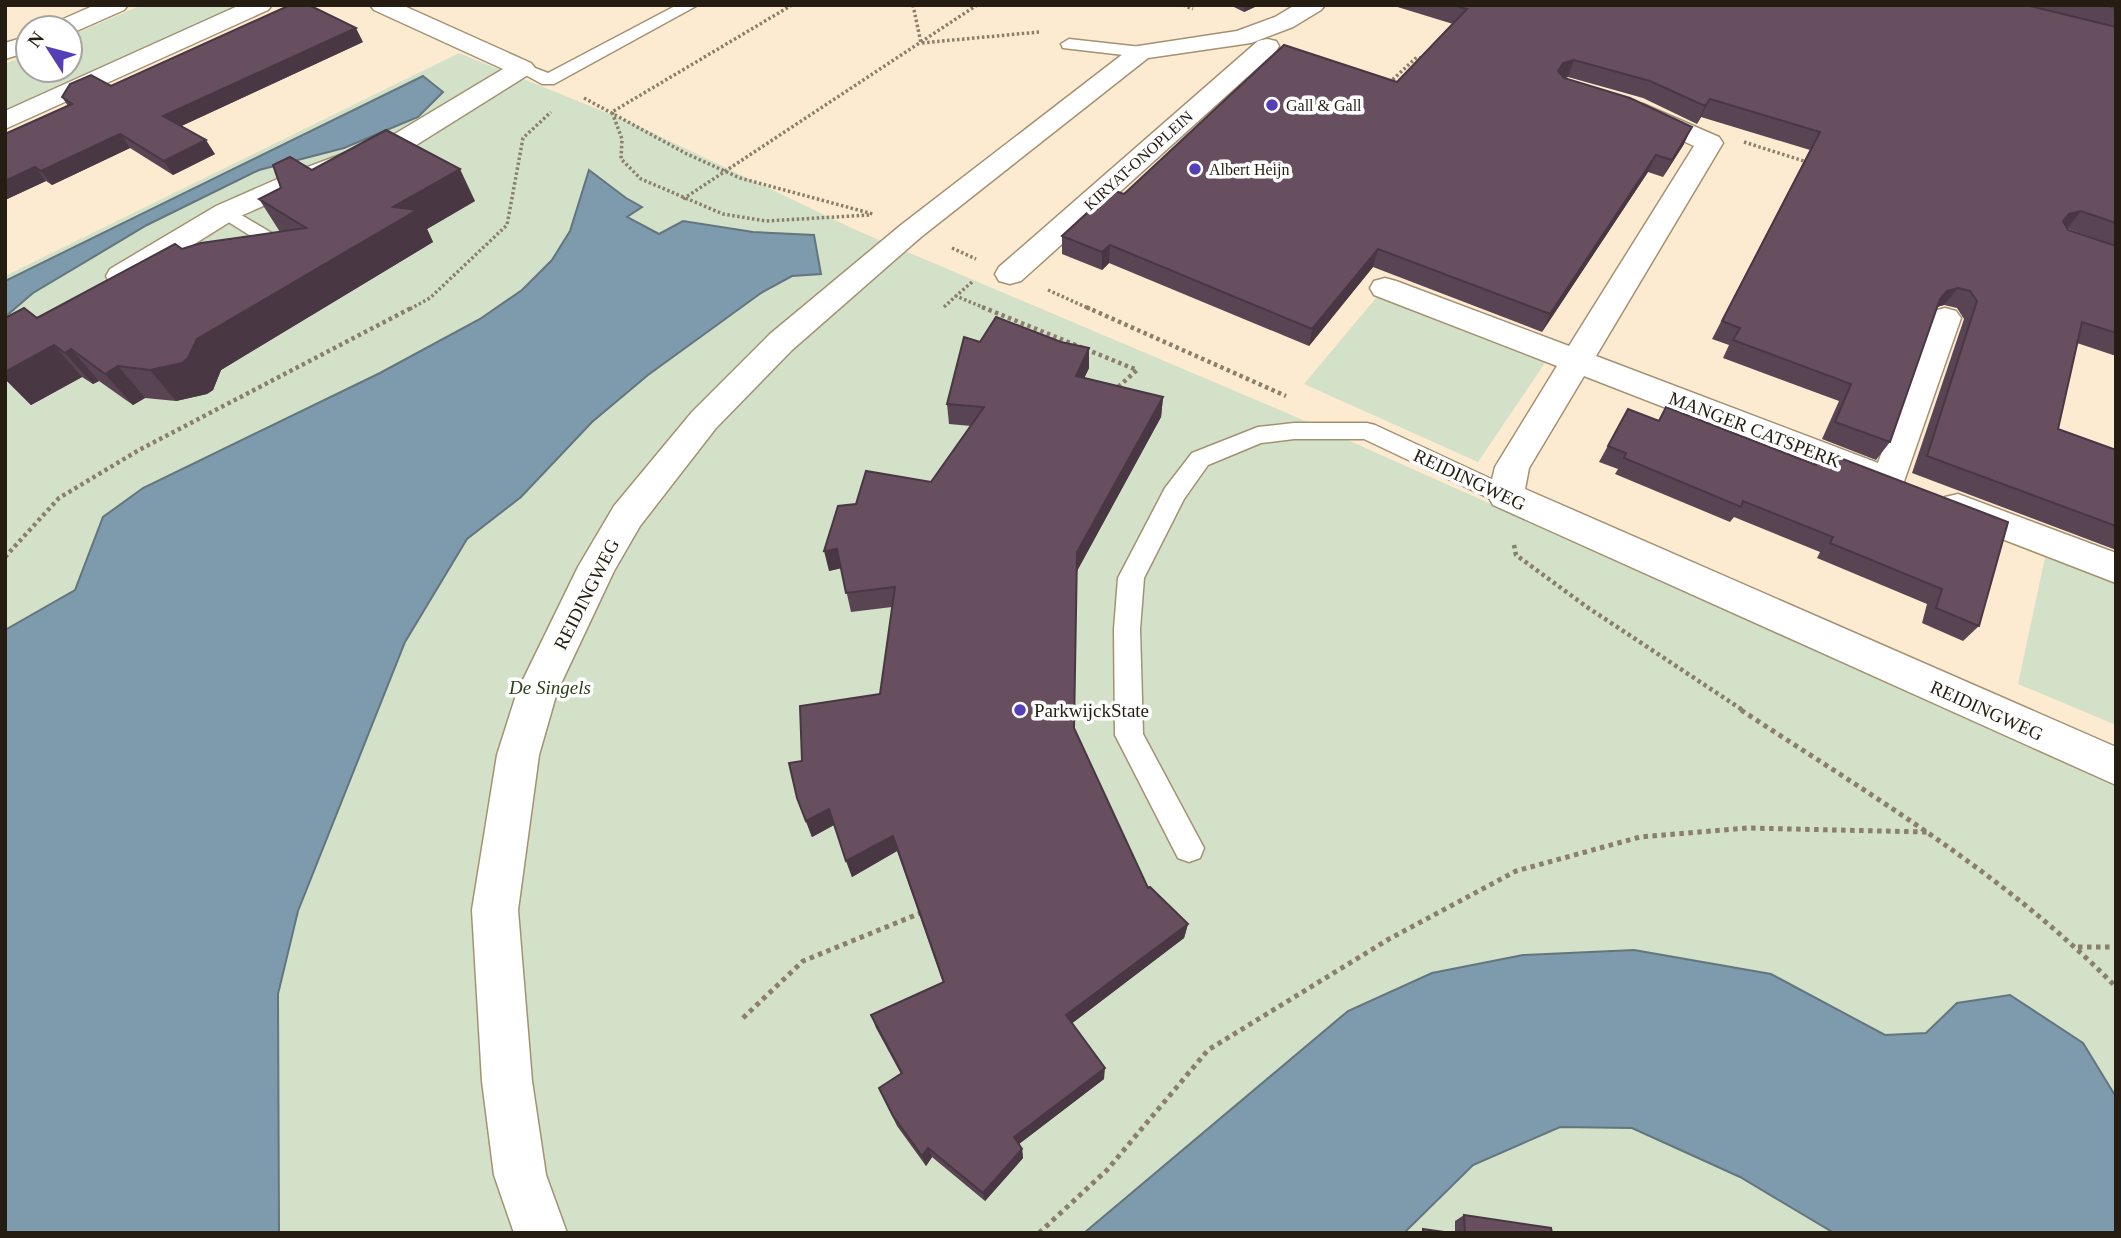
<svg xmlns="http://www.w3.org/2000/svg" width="2121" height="1238" font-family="'Times New Roman',serif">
<rect width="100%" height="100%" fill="#fcebd1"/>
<path fill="#d2e1c7" d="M 142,5 L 243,5 L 5,113 L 5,64 L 28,54 L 28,70 L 70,70 L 70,36 Z
M 459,53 L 632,123 L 858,231 L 1287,413 L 2116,783 L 2116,1233 L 5,1233 L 5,276 Z
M 1381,292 L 1547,360 L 1478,462 L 1304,384 Z
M 2046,553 L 2116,579 L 2116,725 L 2018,684 Z"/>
<path fill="#7e9bad" stroke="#63757e" stroke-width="2" d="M 423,76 L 443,92 L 418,117 L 344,148 L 259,170 L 147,225 L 33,293 L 5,317 L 5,281 Z
M 589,170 L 626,198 L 642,207 L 627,217 L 659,234 L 683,221 L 753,232 L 814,235 L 821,274 L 792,276 L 761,293 L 648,375 L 592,422 L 521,497 L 467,539 L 405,642 L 298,911 L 278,994 L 279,1233 L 5,1233 L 5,630 L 75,590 L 103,517 L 143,488 L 380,373 L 480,319 L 522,290 L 552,260 L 570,231 Z
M 1634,950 L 1771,974 L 1885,1035 L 1926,1033 L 1957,1003 L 2010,995 L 2083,1043 L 2116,1097 L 2116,1233 L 1834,1233 L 1740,1177 L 1632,1128 L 1560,1127 L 1473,1165 L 1404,1233 L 1084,1233 L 1348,1011 L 1432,973 L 1523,955 Z"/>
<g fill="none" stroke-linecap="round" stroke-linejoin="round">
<defs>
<path id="service" d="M 677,5 L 698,5 L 554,84 L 542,84 L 513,68 L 522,63 L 548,73 Z
M 1069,39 L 1141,47 L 1150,52 L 1141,57 L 1063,48 L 1061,44 Z
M 226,206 L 297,248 L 300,252 L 297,256 L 283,256 L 219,216 L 216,212 L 219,208 Z
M 1294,423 L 1367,423 L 1375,425 L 1515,490 L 1518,496 L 1515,502 L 1506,505 L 1497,502 L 1364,439 L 1294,439 L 1261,443 L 1208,465 L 1184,499 L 1144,578 L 1140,629 L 1143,734 L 1204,848 L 1200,858 L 1189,862 L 1178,858 L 1115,735 L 1114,629 L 1118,578 L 1165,488 L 1192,453 L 1258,427 Z"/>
<path id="pedestrian" d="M 1267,39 L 1276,41 L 1279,46 L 1276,51 L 1021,281 L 1010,284 L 999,281 L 995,274 L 999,267 L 1258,41 Z"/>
<path id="minor" d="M 240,5 L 272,5 L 268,10 L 5,129 L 5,111 Z
M 370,5 L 402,5 L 531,63 L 535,68 L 531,73 L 413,147 L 309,186 L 236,218 L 132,283 L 121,286 L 110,283 L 106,276 L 110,269 L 216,206 L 289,174 L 393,135 L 503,69 L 374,10 Z
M 1295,5 L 1325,5 L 1321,10 L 1293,27 L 1251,43 L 1148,58 L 921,237 L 792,350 L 716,428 L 640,526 L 614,571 L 557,692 L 539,755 L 518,910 L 532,1081 L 546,1175 L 567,1233 L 514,1233 L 494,1175 L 482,1081 L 472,910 L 497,755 L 517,692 L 578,567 L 614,506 L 692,412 L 770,334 L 901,225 L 1132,47 L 1237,31 L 1275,17 Z
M 1643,104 L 1719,137 L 1723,143 L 1596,356 L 1878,463 L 1929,318 L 1934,311 L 1945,308 L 1956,311 L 1961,318 L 1901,490 L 1889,494 L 1877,490 L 1584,376 L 1529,468 L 1525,489 L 2116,747 L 2116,785 L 1493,505 L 1488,496 L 1495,467 L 1557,366 L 1374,295 L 1370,288 L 1374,281 L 1385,278 L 1396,281 L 1569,346 L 1694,146 L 1634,118 L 1630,112 L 1634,106 Z
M 1958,494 L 2116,553 L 2116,583 L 1945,517 L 1940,507 L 1945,497 Z"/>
<path id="secondary" d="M 95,5 L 128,5 L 124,10 L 72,33 L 70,28 L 51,28 L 54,23 Z
M 28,36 L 28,52 L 5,59 L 5,43 Z"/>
</defs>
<use href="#service" stroke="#a59172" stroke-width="3"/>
<use href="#pedestrian" stroke="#a59172" stroke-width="3"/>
<use href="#minor" stroke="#a59172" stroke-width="3"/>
<use href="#secondary" stroke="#a59172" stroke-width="3"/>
<path stroke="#8b7f6c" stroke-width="3.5" stroke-dasharray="2.5 2.5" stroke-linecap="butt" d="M 792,5 L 612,112 L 622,139 L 621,159 L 641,179 L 723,214 L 766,221 L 869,215
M 913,5 L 921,43 L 1039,32
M 1183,5 L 1193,9
M 1389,83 L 1417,57 L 1423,59
M 584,98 L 687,154 L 740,178 L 873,214
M 1744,142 L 1810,163
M 683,199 L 977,5
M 952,248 L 976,259
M 972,282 L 956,296 L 987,309
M 1048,290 L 1090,309
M 944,307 L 956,296
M 410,309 L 430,298 L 507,225 L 523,138 L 551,112"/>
<path stroke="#8b7f6c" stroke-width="4.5" stroke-dasharray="3.5 3.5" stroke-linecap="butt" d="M 982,307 L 1137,370 L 1117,388
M 1086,307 L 1286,396
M 1514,545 L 1516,555 L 1587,607 L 1744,711
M 5,557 L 59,498 L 139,450 L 413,307"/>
<path stroke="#8b7f6c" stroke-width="5" stroke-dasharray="4.5 4.5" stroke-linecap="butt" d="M 1741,710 C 1872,796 2006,875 2116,987
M 2078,947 L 2116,947
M 743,1018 L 803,961 L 923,912
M 1039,1233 L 1107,1170 L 1208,1050 L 1389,939 L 1516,871 L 1640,837 L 1747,828 L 1927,832"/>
<use href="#service" fill="#fff" fill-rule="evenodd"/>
<use href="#pedestrian" fill="#fff" fill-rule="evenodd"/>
<use href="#minor" fill="#fff" fill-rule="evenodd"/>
<use href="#secondary" fill="#fff" fill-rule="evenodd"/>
</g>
<path fill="#594453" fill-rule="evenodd" d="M 1230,5 L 1259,5 L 1244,12 Z
M 1391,5 L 2116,5 L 2116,356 L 2077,343 L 2058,429 L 2116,450 L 2116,550 L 1912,473 L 1964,319 L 1957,308 L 1944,305 L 1937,307 L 1890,442 L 1876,460 L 1822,439 L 1839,401 L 1723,358 L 1729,345 L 1712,339 L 1810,150 L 1701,117 L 1697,124 L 1643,98 L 1568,77 L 1565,78 L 1684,144 L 1663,177 L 1648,172 L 1542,332 L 1373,267 L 1309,346 L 1109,263 L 1102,270 L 1062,254 L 1062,236 L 1124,194 L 1397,82 L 1453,24 ZM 2068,229 L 2116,246 L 2068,230 Z
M 363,42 L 181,126 L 215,154 L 173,175 L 130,148 L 52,185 L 46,181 L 5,200 L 5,134 L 68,106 L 62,97 L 111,86 Z
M 312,170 L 475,201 L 427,229 L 433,242 L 221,370 L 213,390 L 207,394 L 176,401 L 145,398 L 133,405 L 99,381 L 93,384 L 82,377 L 31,405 L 5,379 L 5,318 L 37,318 L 182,249 L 280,232 L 259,199 Z
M 980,342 L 1089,368 L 1084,378 L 1163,397 L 1161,417 L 1077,571 L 1074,728 L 1148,888 L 1188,924 L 1184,938 L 1072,1023 L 1104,1079 L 1019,1144 L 1022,1149 L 1023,1158 L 985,1201 L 932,1157 L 926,1166 L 897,1126 L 879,1088 L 901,1074 L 876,1028 L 871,1015 L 943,983 L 897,851 L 852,877 L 834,825 L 812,837 L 797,798 L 802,761 L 880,694 L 892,607 L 851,612 L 841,568 L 829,571 L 856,504 L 931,482 L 971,426 L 949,424 L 947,404 Z
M 1628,409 L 1658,421 L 1813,464 L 1822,451 L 1979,626 L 1963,641 L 1922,623 L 1927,604 L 1817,558 L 1820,552 L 1734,517 L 1730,522 L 1615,474 L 1618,469 L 1599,462 Z
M 1464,1215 L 1552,1233 L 1455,1233 L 1455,1221 Z"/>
<path fill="#493743" d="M 1245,5 L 1259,5 L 1244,12 Z
M 356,28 L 363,42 L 173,130 L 163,116 Z
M 1574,60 L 1568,77 L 1557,81 L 1558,71 L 1563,63 Z
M 1710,99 L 1701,117 L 1697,124 L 1705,106 Z
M 1692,127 L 1684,144 L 1663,177 L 1672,160 Z
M 120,134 L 130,148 L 52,185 L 41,171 Z
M 206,140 L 215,154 L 173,175 L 164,161 Z
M 1656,155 L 1648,172 L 1542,332 L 1550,314 Z
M 35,167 L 46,181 L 5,200 L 5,181 Z
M 460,169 L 475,201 L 427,229 L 433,242 L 221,370 L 213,390 L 207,394 L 176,401 L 150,370 L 393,207 Z
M 2081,211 L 2067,229 L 2049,238 L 2069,214 Z
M 1110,245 L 1109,263 L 1102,270 L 1102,252 Z
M 1378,249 L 1373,267 L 1309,346 L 1312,329 Z
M 1958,288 L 1944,305 L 1933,308 L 1947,291 Z
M 54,345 L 82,377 L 31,405 L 5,379 L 5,372 Z
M 1089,348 L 1089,368 L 1076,396 L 1076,376 Z
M 71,349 L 99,381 L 93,384 L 65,353 Z
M 118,366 L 145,398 L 133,405 L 105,374 Z
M 1163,397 L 1161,417 L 1077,571 L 1077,552 Z
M 837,549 L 842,568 L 829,571 L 824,551 Z
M 829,809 L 834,825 L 812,837 L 806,821 Z
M 893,836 L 897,851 L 852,877 L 846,861 Z
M 1188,924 L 1184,938 L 1066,1028 L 1066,1015 Z
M 1105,1068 L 1104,1079 L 1015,1147 L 1014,1137 Z
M 928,1148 L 932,1157 L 926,1166 L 922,1156 Z
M 1022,1149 L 1023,1158 L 985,1201 L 983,1193 Z"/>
<path fill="#684f60" stroke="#493743" stroke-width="2" d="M 290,5 L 309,5 L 356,28 L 163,116 L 206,140 L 164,161 L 120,134 L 41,171 L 35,167 L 5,181 L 5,134 L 72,104 L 62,97 L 70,84 L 91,75 L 111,86 Z
M 1453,5 L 2026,5 L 2116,27 L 2116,223 L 2081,211 L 2069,214 L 2063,221 L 2068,230 L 2116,246 L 2116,333 L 2082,322 L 2058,429 L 2116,450 L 2116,526 L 1927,456 L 1977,301 L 1970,291 L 1958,288 L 1947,291 L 1940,299 L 1890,442 L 1835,422 L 1851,384 L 1733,340 L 1740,328 L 1722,321 L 1820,132 L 1710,99 L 1705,106 L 1650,81 L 1574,60 L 1563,63 L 1558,71 L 1564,78 L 1630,98 L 1692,127 L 1672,160 L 1656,155 L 1550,314 L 1378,249 L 1312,329 L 1110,245 L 1102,252 L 1062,236 L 1112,190 L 1124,194 L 1284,45 L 1397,82 L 1467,9 Z
M 2103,5 L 2116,5 L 2116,8 Z
M 386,130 L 460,169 L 393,207 L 417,210 L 197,339 L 188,358 L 182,363 L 150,370 L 118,366 L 105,374 L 71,349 L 65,353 L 54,345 L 5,372 L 5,318 L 24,308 L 37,318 L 175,244 L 182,249 L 201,243 L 306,228 L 259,199 L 281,188 L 273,165 L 290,157 L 312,170 Z
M 996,317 L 1061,342 L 1089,348 L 1076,376 L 1163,397 L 1077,552 L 1074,728 L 1148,888 L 1150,887 L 1188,924 L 1066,1015 L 1105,1068 L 1014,1137 L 1022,1149 L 983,1193 L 928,1148 L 922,1156 L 893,1116 L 879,1088 L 902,1073 L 871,1015 L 944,982 L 893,836 L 846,861 L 829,809 L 806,821 L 797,798 L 789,763 L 802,761 L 800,706 L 880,694 L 895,587 L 846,593 L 837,549 L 824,551 L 838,506 L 856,504 L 866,471 L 931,482 L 984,407 L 947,404 L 964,337 L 980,342 Z
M 1666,407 L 1816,465 L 1822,451 L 2008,522 L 1979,626 L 1936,608 L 1942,589 L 1830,543 L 1833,537 L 1743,501 L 1741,507 L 1624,458 L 1626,453 L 1608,446 L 1628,409 L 1659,421 Z
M 1464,1215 L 1551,1228 L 1552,1233 L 1465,1233 Z
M 1423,1229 L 1451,1233 L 1423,1233 Z"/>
<g fill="#563eb6" stroke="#fff" stroke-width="2.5">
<circle cx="1272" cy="105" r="7"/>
<circle cx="1195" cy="169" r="7"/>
<circle cx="1020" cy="710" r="7"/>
</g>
<g text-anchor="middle" stroke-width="7" stroke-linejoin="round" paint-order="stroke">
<g font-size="16" fill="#251d11" stroke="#fff" text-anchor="start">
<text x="1286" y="111">Gall &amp; Gall</text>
<text x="1209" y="175">Albert Heijn</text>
</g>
<g font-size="16" fill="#251d11" stroke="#fff">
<text transform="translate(1138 160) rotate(-42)" y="6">KIRYAT-ONOPLEIN</text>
</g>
<g font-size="19" fill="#251d11" stroke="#fff">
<text transform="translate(1755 429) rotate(21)" y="7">MANGER CATSPERK</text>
<text transform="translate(1470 479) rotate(25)" y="7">REIDINGWEG</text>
<text transform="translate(586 594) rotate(-63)" y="7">REIDINGWEG</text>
<text transform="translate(1987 710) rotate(24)" y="7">REIDINGWEG</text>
</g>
<g font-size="19" font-style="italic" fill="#2a4016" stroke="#fff">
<text x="550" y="694">De Singels</text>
</g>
<g font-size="19" fill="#251d11" stroke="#fff" text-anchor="start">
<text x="1034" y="717">ParkwijckState</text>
</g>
</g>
<rect width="2121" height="1238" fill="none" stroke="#251d11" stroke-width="14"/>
<g transform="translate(49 49) rotate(306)"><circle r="33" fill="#ffffff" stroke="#a8a5a0" stroke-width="2"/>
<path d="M0-5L12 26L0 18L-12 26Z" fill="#563eb6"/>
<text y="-10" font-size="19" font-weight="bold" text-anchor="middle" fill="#251d11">N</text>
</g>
</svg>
